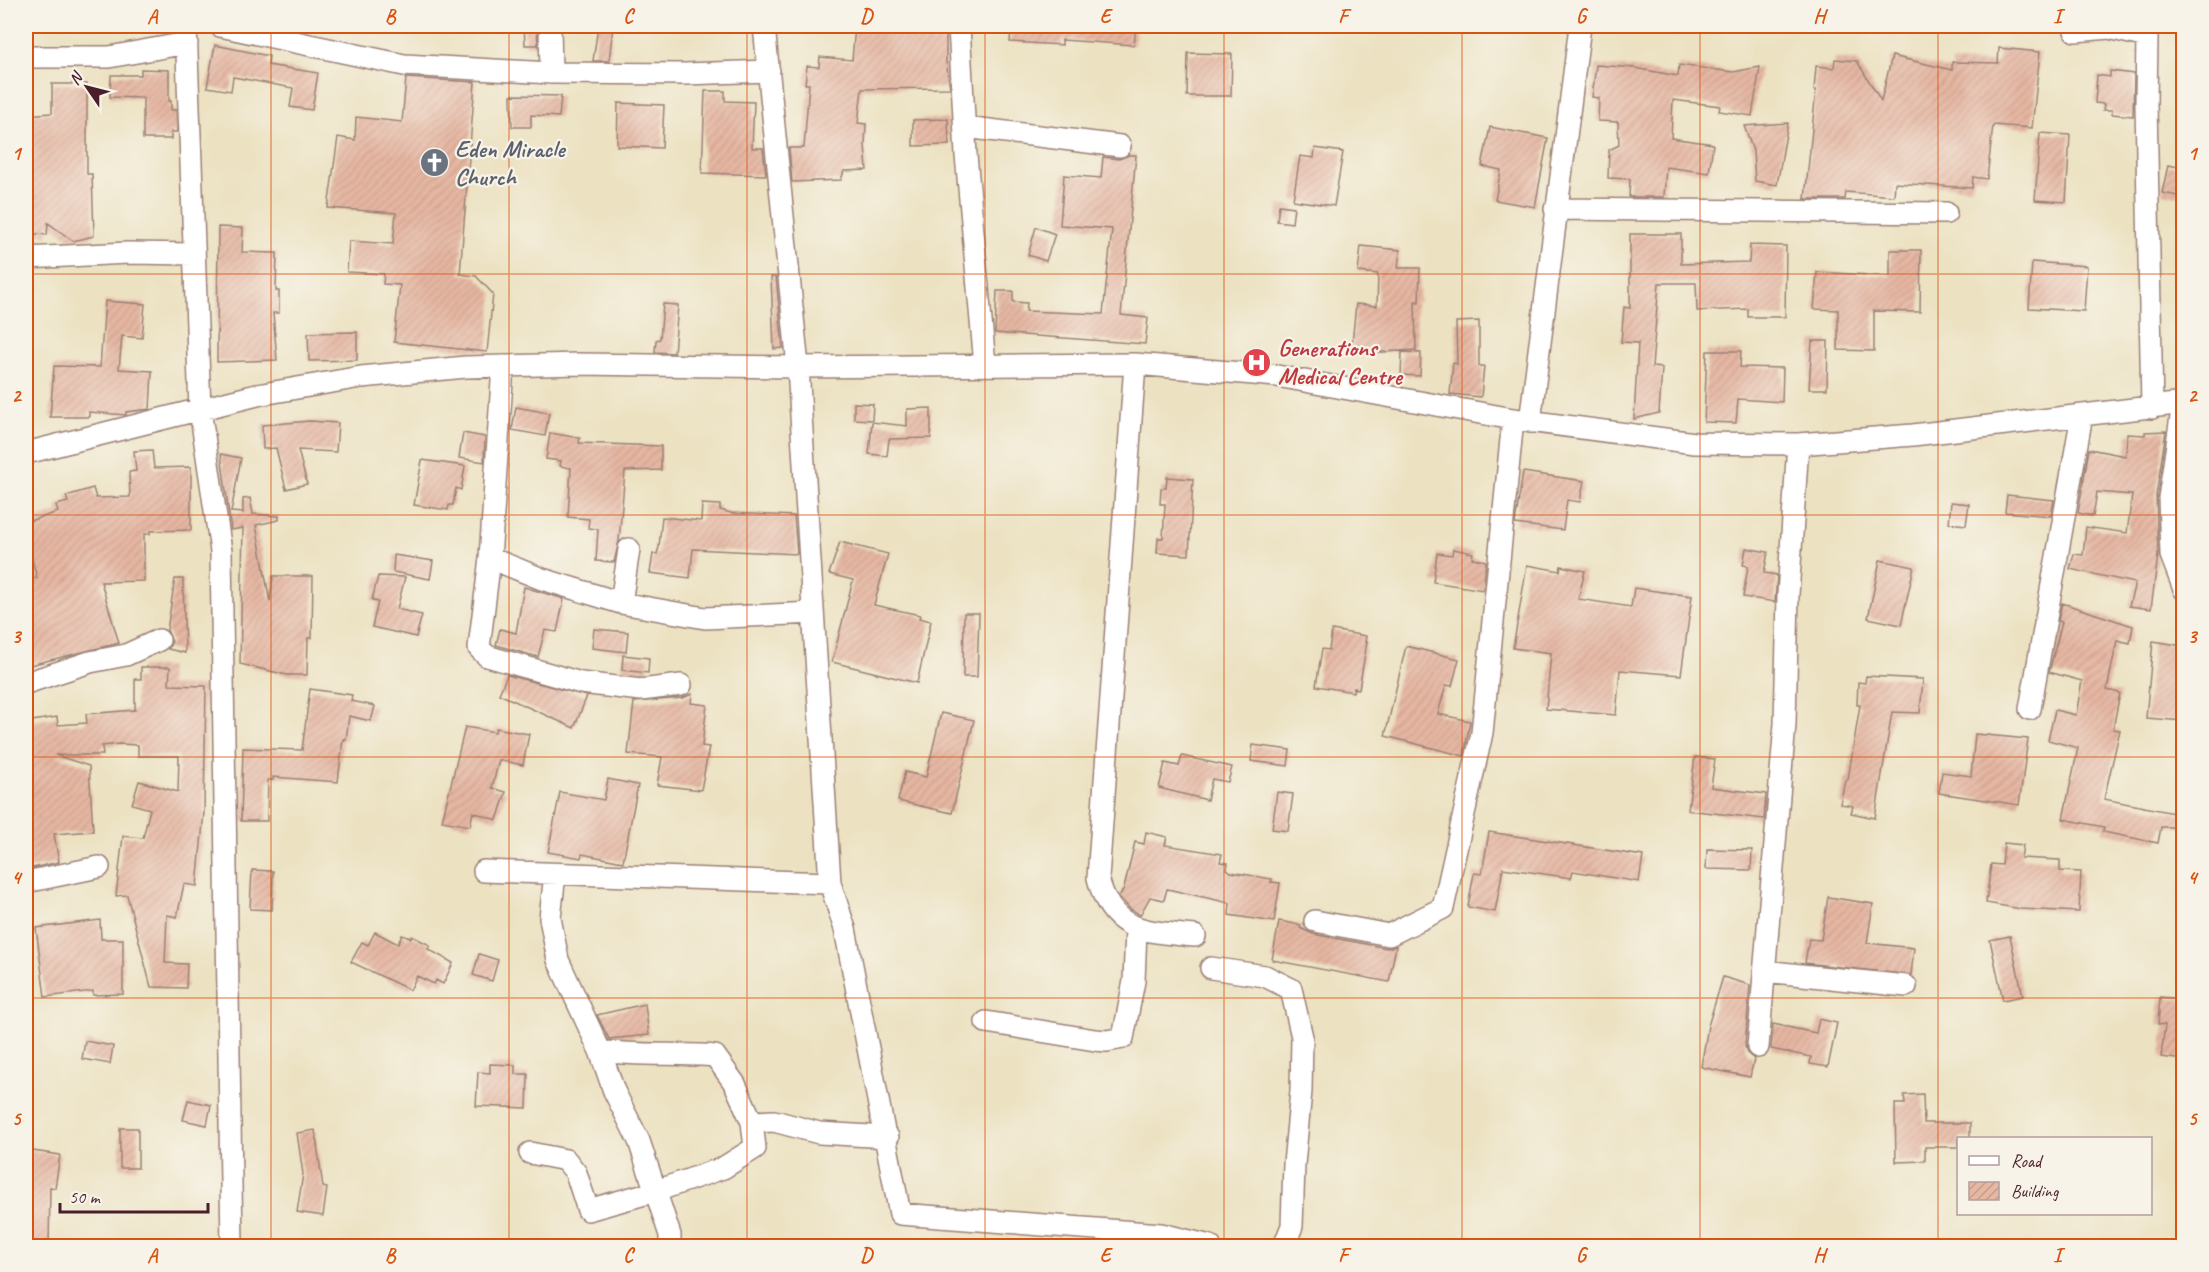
<svg xmlns="http://www.w3.org/2000/svg" width="2209" height="1272" font-family="Caveat,sans-serif">
<defs>
<pattern id="building-hatch" width="6" height="6" patternUnits="userSpaceOnUse" patternTransform="scale(1.5)"><rect width="6" height="6" fill="#e6b7a3"/><path d="M-1 1l2-2M0 6l6-6M5 7l2-2" fill="none" stroke="#c79d8c"/></pattern>
</defs>
<rect width="100%" height="100%" fill="#f7f3e8"/>
<filter id="ink" filterUnits="userSpaceOnUse"><feTurbulence type="fractalNoise" baseFrequency=".0167" numOctaves="2"/><feDisplacementMap in="SourceGraphic" scale="12" xChannelSelector="R" yChannelSelector="G"/><feConvolveMatrix kernelMatrix="1 2 1 2 8 2 1 2 1" color-interpolation-filters="sRGB"/></filter>
<filter id="wash" filterUnits="userSpaceOnUse"><feTurbulence type="fractalNoise" baseFrequency=".008" numOctaves="4" result="noise"/><feDisplacementMap in="SourceGraphic" scale="24" xChannelSelector="R" yChannelSelector="G"/><feGaussianBlur stdDeviation="1.35" result="paint"/><feColorMatrix in="noise" values="0 0 0 0 0 0 0 0 0 0 0 0 0 0 0 0 0 1.4 0 .05"/><feComposite in="paint" operator="in"/></filter>
<g filter="url(#wash)">
<rect width="100%" height="100%" fill="#ece2c2"/>
<g id="blocks">
<path fill="url(#building-hatch)" d="M 524,26 L 537,26 L 538,45 L 525,45 Z
M 598,26 L 613,27 L 609,61 L 593,61 Z
M 855,26 L 946,26 L 946,61 L 950,88 L 862,89 L 858,123 L 866,124 L 865,145 L 867,170 L 844,171 L 841,180 L 792,182 L 789,148 L 804,148 L 809,84 L 805,84 L 807,66 L 819,67 L 820,57 L 852,60 Z
M 1011,26 L 1136,26 L 1134,45 L 1062,40 L 1062,45 L 1010,42 Z
M 215,45 L 269,56 L 268,65 L 318,73 L 312,110 L 290,107 L 293,88 L 233,77 L 231,91 L 207,87 Z
M 1999,48 L 2040,52 L 2032,128 L 1993,125 L 1987,179 L 1973,177 L 1972,188 L 1895,183 L 1894,196 L 1846,192 L 1845,199 L 1805,199 L 1816,90 L 1814,90 L 1816,66 L 1834,68 L 1835,59 L 1857,61 L 1881,101 L 1892,56 L 1952,70 L 1952,62 L 1998,63 Z
M 1188,53 L 1232,54 L 1231,96 L 1187,96 Z
M 1596,65 L 1635,68 L 1678,76 L 1679,65 L 1733,72 L 1760,67 L 1752,116 L 1719,111 L 1720,106 L 1673,100 L 1671,138 L 1713,144 L 1709,173 L 1666,167 L 1664,197 L 1629,197 L 1630,179 L 1608,178 L 1609,150 L 1619,145 L 1618,122 L 1598,121 L 1599,98 L 1592,97 Z
M 141,69 L 169,70 L 169,101 L 171,101 L 171,110 L 176,110 L 177,132 L 171,132 L 171,139 L 143,139 L 143,98 L 110,97 L 111,75 L 141,75 Z
M 2110,71 L 2134,74 L 2133,116 L 2112,114 L 2112,110 L 2103,110 L 2104,104 L 2095,103 L 2097,75 L 2110,77 Z
M 406,78 L 475,82 L 460,274 L 476,276 L 493,294 L 487,352 L 394,342 L 400,285 L 383,284 L 384,274 L 347,272 L 349,241 L 393,244 L 396,213 L 328,208 L 338,137 L 355,140 L 356,117 L 402,122 Z
M 52,84 L 87,84 L 87,174 L 92,174 L 94,236 L 73,241 L 48,223 L 47,235 L 26,233 L 26,115 L 52,113 Z
M 705,91 L 725,91 L 725,101 L 754,102 L 752,148 L 763,148 L 766,175 L 702,173 Z
M 511,95 L 561,96 L 559,117 L 531,115 L 531,127 L 512,127 Z
M 618,103 L 664,105 L 662,148 L 617,146 Z
M 948,119 L 949,145 L 913,146 L 913,120 Z
M 1788,123 L 1777,185 L 1755,181 L 1753,151 L 1744,126 Z
M 1490,127 L 1548,138 L 1535,207 L 1495,200 L 1501,170 L 1482,166 Z
M 2040,133 L 2070,135 L 2066,202 L 2035,200 Z
M 1315,148 L 1343,152 L 1334,206 L 1293,200 L 1300,156 L 1314,158 Z
M 1129,155 L 1136,155 L 1121,315 L 1148,318 L 1145,344 L 995,333 L 997,291 L 1013,291 L 1013,302 L 1027,303 L 1026,311 L 1103,314 L 1112,229 L 1060,225 L 1064,175 L 1101,178 L 1103,157 L 1119,159 Z
M 2168,165 L 2184,168 L 2184,197 L 2162,193 Z
M 1279,205 L 1294,207 L 1292,223 L 1277,221 Z
M 218,227 L 243,228 L 242,252 L 277,253 L 276,291 L 279,291 L 279,313 L 273,313 L 277,360 L 217,362 Z
M 1036,227 L 1055,234 L 1046,261 L 1028,255 Z
M 1630,234 L 1681,234 L 1681,264 L 1749,262 L 1750,245 L 1786,246 L 1785,317 L 1748,317 L 1748,309 L 1697,311 L 1696,283 L 1659,283 L 1652,367 L 1662,368 L 1659,413 L 1634,419 L 1638,343 L 1621,342 L 1624,307 L 1630,308 Z
M 1361,246 L 1400,250 L 1398,268 L 1420,268 L 1419,302 L 1415,301 L 1416,350 L 1351,354 L 1356,304 L 1377,306 L 1378,274 L 1358,272 Z
M 1890,250 L 1921,250 L 1920,312 L 1874,311 L 1874,351 L 1838,350 L 1838,310 L 1814,309 L 1817,272 L 1890,276 Z
M 2032,262 L 2087,266 L 2084,311 L 2029,308 Z
M 771,277 L 776,277 L 783,348 L 774,349 Z
M 105,301 L 145,304 L 142,338 L 122,336 L 119,369 L 152,371 L 150,409 L 126,412 L 126,415 L 89,412 L 89,417 L 50,417 L 54,366 L 100,367 Z
M 663,304 L 678,305 L 674,353 L 655,352 L 656,340 L 660,339 Z
M 1479,321 L 1479,366 L 1484,366 L 1481,397 L 1450,394 L 1453,363 L 1457,364 L 1456,322 Z
M 357,332 L 357,360 L 309,361 L 308,333 Z
M 1812,341 L 1828,341 L 1827,389 L 1809,389 Z
M 1707,351 L 1741,351 L 1740,367 L 1783,368 L 1782,402 L 1738,399 L 1736,423 L 1704,422 Z
M 1402,352 L 1421,353 L 1420,376 L 1401,375 Z
M 854,403 L 873,404 L 872,420 L 854,419 Z
M 516,407 L 549,413 L 545,436 L 512,430 Z
M 931,408 L 931,438 L 889,439 L 887,456 L 869,454 L 872,422 L 907,426 L 907,409 Z
M 310,421 L 338,423 L 336,452 L 298,450 L 307,484 L 286,489 L 276,448 L 263,449 L 262,425 Z
M 2166,431 L 2156,496 L 2158,555 L 2151,609 L 2129,606 L 2135,583 L 2070,569 L 2074,554 L 2083,555 L 2086,527 L 2127,533 L 2132,495 L 2097,492 L 2093,516 L 2078,513 L 2089,449 L 2126,456 L 2127,434 L 2145,435 L 2145,432 Z
M 463,433 L 485,437 L 484,462 L 459,458 Z
M 550,433 L 580,438 L 579,443 L 661,446 L 661,470 L 625,471 L 619,541 L 614,562 L 596,561 L 598,529 L 588,528 L 589,519 L 568,517 L 571,468 L 560,466 L 561,461 L 546,459 Z
M 152,450 L 154,468 L 191,467 L 191,530 L 150,531 L 150,534 L 144,534 L 144,581 L 101,582 L 119,643 L 26,666 L 26,580 L 37,578 L 26,537 L 26,522 L 58,512 L 56,505 L 68,502 L 66,496 L 93,488 L 96,498 L 130,497 L 129,472 L 136,471 L 134,451 Z
M 221,454 L 241,458 L 231,512 L 243,513 L 243,499 L 250,498 L 253,514 L 279,516 L 279,520 L 256,525 L 270,602 L 273,576 L 313,576 L 312,638 L 308,638 L 307,675 L 287,675 L 240,664 L 243,528 L 231,530 Z
M 422,460 L 465,466 L 461,490 L 456,488 L 453,505 L 449,505 L 448,510 L 414,505 Z
M 1523,472 L 1584,481 L 1580,502 L 1567,500 L 1563,530 L 1515,524 Z
M 1167,477 L 1193,479 L 1189,555 L 1157,553 L 1158,538 L 1163,538 L 1165,504 L 1160,504 L 1161,488 L 1166,488 Z
M 2007,495 L 2054,500 L 2051,516 L 2005,512 Z
M 1951,502 L 1969,504 L 1966,525 L 1949,523 Z
M 702,504 L 720,505 L 720,510 L 731,513 L 794,516 L 797,554 L 693,549 L 690,578 L 650,573 L 653,554 L 657,554 L 659,547 L 662,517 L 701,521 Z
M 840,542 L 888,554 L 874,605 L 920,615 L 919,618 L 931,621 L 917,683 L 832,662 L 853,580 L 829,574 Z
M 1746,548 L 1768,552 L 1764,573 L 1777,575 L 1775,602 L 1743,597 L 1748,566 L 1743,565 Z
M 1453,549 L 1473,553 L 1472,558 L 1486,561 L 1483,590 L 1433,582 L 1437,553 L 1452,555 Z
M 394,555 L 433,561 L 430,579 L 393,572 Z
M 1880,560 L 1914,567 L 1901,625 L 1868,618 Z
M 1527,565 L 1560,571 L 1561,566 L 1585,571 L 1578,599 L 1631,607 L 1634,588 L 1692,596 L 1681,675 L 1620,670 L 1616,715 L 1546,709 L 1551,653 L 1513,648 Z
M 378,576 L 405,577 L 397,609 L 422,615 L 416,637 L 372,627 L 378,602 L 372,600 Z
M 175,579 L 183,579 L 185,653 L 168,649 L 172,642 L 167,630 Z
M 524,587 L 564,599 L 557,632 L 545,630 L 538,657 L 496,645 L 500,629 L 516,633 Z
M 2062,603 L 2133,626 L 2130,643 L 2117,640 L 2107,690 L 2120,693 L 2113,729 L 2120,730 L 2104,799 L 2184,815 L 2184,827 L 2161,827 L 2158,843 L 2103,832 L 2104,827 L 2063,819 L 2078,748 L 2048,740 L 2055,710 L 2076,715 L 2082,681 L 2049,672 L 2062,622 L 2058,621 Z
M 964,613 L 979,613 L 977,677 L 963,677 Z
M 594,629 L 628,632 L 626,652 L 592,648 Z
M 1332,630 L 1366,636 L 1365,642 L 1367,642 L 1359,689 L 1354,688 L 1353,692 L 1316,686 L 1322,649 L 1329,650 Z
M 2153,641 L 2184,646 L 2184,721 L 2146,718 Z
M 1406,646 L 1459,659 L 1452,686 L 1446,685 L 1438,714 L 1470,721 L 1464,756 L 1385,736 Z
M 623,655 L 649,658 L 648,673 L 622,670 Z
M 141,667 L 170,667 L 169,685 L 206,686 L 204,812 L 197,886 L 184,884 L 177,917 L 167,915 L 165,963 L 187,964 L 186,988 L 151,987 L 127,895 L 116,896 L 123,836 L 143,838 L 150,809 L 132,804 L 139,781 L 178,792 L 179,756 L 138,756 L 138,745 L 119,744 L 102,746 L 103,755 L 55,755 L 89,766 L 93,831 L 54,834 L 59,862 L 28,869 L 26,856 L 26,722 L 57,717 L 58,725 L 87,723 L 86,714 L 135,710 L 135,679 L 141,679 Z
M 507,675 L 587,696 L 574,728 L 499,694 Z
M 1866,676 L 1923,679 L 1920,713 L 1892,712 L 1875,818 L 1851,813 L 1853,806 L 1840,804 L 1845,780 L 1848,779 L 1860,705 L 1857,705 L 1858,682 L 1865,683 Z
M 310,689 L 352,695 L 351,701 L 375,706 L 371,721 L 349,716 L 346,740 L 343,739 L 338,782 L 273,777 L 273,780 L 268,780 L 267,821 L 241,821 L 243,748 L 302,750 Z
M 692,694 L 691,703 L 707,705 L 702,746 L 709,747 L 701,790 L 657,785 L 662,757 L 628,754 L 634,702 L 683,698 Z
M 941,713 L 974,720 L 952,813 L 898,801 L 905,772 L 926,777 Z
M 465,727 L 495,732 L 496,728 L 529,734 L 523,765 L 499,760 L 492,788 L 506,792 L 497,820 L 473,812 L 470,826 L 442,821 Z
M 1975,734 L 2028,739 L 2019,805 L 1939,793 L 1942,772 L 1971,776 Z
M 1253,745 L 1290,750 L 1288,766 L 1251,761 Z
M 1182,756 L 1232,767 L 1228,782 L 1212,779 L 1207,800 L 1159,788 L 1165,763 L 1179,766 Z
M 1695,757 L 1715,759 L 1711,787 L 1766,794 L 1764,819 L 1688,810 Z
M 608,779 L 638,785 L 623,862 L 582,854 L 581,858 L 548,852 L 560,792 L 604,800 Z
M 1277,792 L 1293,794 L 1288,831 L 1272,829 Z
M 1146,832 L 1167,837 L 1165,845 L 1222,854 L 1220,862 L 1228,863 L 1227,869 L 1231,872 L 1272,879 L 1271,882 L 1280,883 L 1274,922 L 1229,915 L 1230,903 L 1167,889 L 1164,900 L 1150,897 L 1140,915 L 1130,909 L 1119,897 L 1124,888 L 1135,842 L 1144,844 Z
M 1489,832 L 1643,856 L 1639,882 L 1573,871 L 1571,878 L 1503,868 L 1495,912 L 1468,907 L 1474,873 L 1482,874 Z
M 2004,843 L 2023,845 L 2021,858 L 2060,860 L 2060,871 L 2081,872 L 2079,912 L 2021,909 L 1986,903 L 1991,864 L 2002,865 Z
M 1707,849 L 1752,850 L 1751,870 L 1706,869 Z
M 252,870 L 273,871 L 272,910 L 250,909 Z
M 1828,897 L 1873,904 L 1867,943 L 1914,948 L 1911,975 L 1805,963 L 1809,939 L 1821,940 Z
M 100,920 L 101,939 L 123,939 L 123,994 L 93,995 L 93,991 L 45,997 L 36,928 Z
M 1279,921 L 1301,925 L 1300,928 L 1313,934 L 1387,948 L 1396,946 L 1389,982 L 1272,960 Z
M 375,932 L 398,944 L 402,935 L 411,938 L 412,936 L 430,945 L 428,949 L 453,963 L 443,984 L 436,980 L 434,984 L 417,976 L 410,990 L 351,962 L 362,942 L 368,945 Z
M 2010,936 L 2023,996 L 2003,1000 L 1990,940 Z
M 479,954 L 498,960 L 492,981 L 473,975 Z
M 1723,977 L 1750,985 L 1745,1046 L 1747,1053 L 1754,1059 L 1750,1077 L 1701,1067 L 1708,1026 Z
M 2160,997 L 2184,999 L 2184,1060 L 2161,1057 L 2165,1025 L 2158,1024 Z
M 645,1004 L 649,1035 L 609,1039 L 597,1015 Z
M 1819,1019 L 1837,1023 L 1828,1067 L 1810,1064 L 1811,1057 L 1771,1049 L 1773,1024 L 1816,1033 Z
M 85,1041 L 113,1046 L 110,1064 L 82,1059 Z
M 490,1064 L 515,1065 L 515,1074 L 528,1074 L 527,1108 L 476,1106 L 478,1072 L 490,1073 Z
M 1923,1094 L 1924,1123 L 1970,1123 L 1970,1138 L 1959,1138 L 1959,1147 L 1925,1147 L 1925,1161 L 1896,1162 L 1895,1104 L 1905,1104 L 1904,1095 Z
M 188,1100 L 211,1105 L 207,1125 L 183,1120 Z
M 120,1128 L 138,1128 L 138,1168 L 120,1168 Z
M 315,1130 L 323,1187 L 327,1188 L 323,1216 L 297,1212 L 303,1174 L 297,1133 Z
M 26,1150 L 60,1155 L 55,1188 L 50,1187 L 49,1246 L 26,1246 Z"/>
</g>
</g>
<g filter="url(#ink)">
<use href="#blocks" fill-opacity="0" stroke="#9b8076" stroke-width="1.5"/>
<g fill="none" stroke-linecap="round" stroke-linejoin="round">
<defs>
<path id="minor" d="M 186,26 L 200,409 L 221,551 L 232,1246
M 220,26 L 404,65 L 551,73 L 685,74 L 769,71
M 550,26 L 551,73
M 764,26 L 798,367 L 830,883 L 845,929 L 900,1214 L 1161,1234 L 1210,1246
M 959,26 L 966,155 L 985,365
M 2075,31 L 2109,28 L 2147,37 L 2146,103 L 2152,408
M 26,57 L 109,57 L 187,43
M 965,127 L 1120,146
M 1555,209 L 1946,213
M 26,258 L 128,253 L 194,254
M 1135,364 L 1098,878 C 1112,934 1146,931 1195,936
M 503,366 L 490,558 L 479,648 L 487,656 L 581,683 L 641,690 L 681,685
M 2183,403 L 2169,498 L 2171,555 L 2184,589
M 1530,422 L 1580,26
M 26,453 L 257,395 L 361,377 L 466,367 L 579,364 L 798,367 L 1135,364 L 1277,376 L 1513,419 L 1695,443 L 1798,444 L 1913,435 L 2184,403
M 490,558 L 542,579 L 621,603 L 705,618 L 813,613
M 621,603 L 629,549
M 26,683 L 90,662 L 126,655 L 159,640
M 2030,709 L 2082,415
M 484,871 L 830,883
M 555,874 L 550,918 L 558,960 L 600,1051 L 614,1091 L 639,1141 L 670,1235 L 670,1246
M 26,882 L 99,867
M 1315,921 L 1389,935 L 1443,908 L 1482,733 L 1513,419
M 1211,968 L 1265,976 L 1291,989 L 1302,1037 L 1301,1091 L 1294,1164 L 1292,1226 L 1284,1246
M 1764,971 L 1906,986
M 986,1022 L 1095,1040 L 1107,1041 L 1123,1038 L 1134,981 L 1136,929
M 1758,1047 L 1785,724 L 1788,595 L 1798,444
M 600,1051 C 638,1056 676,1053 715,1056 L 735,1084 L 752,1122 L 774,1121 L 819,1133 L 888,1137
M 530,1153 L 566,1160 L 576,1173 L 588,1210 L 656,1191 L 723,1168 L 755,1148 L 752,1122"/>
</defs>
<use href="#minor" stroke="#9b8076" stroke-width="24"/>
<use href="#minor" stroke="#fff" stroke-width="21"/>
</g>
</g>
<path fill="none" stroke="#d8530f" stroke-width="1.5" stroke-opacity="0.55" d="M 271,26 L 271,1246M 509,26 L 509,1246M 747,26 L 747,1246M 985,26 L 985,1246M 1224,26 L 1224,1246M 1462,26 L 1462,1246M 1700,26 L 1700,1246M 1938,26 L 1938,1246M 26,274 L 2184,274M 26,515 L 2184,515M 26,757 L 2184,757M 26,998 L 2184,998"/>
<defs>
<symbol id="church-disc" viewBox="-11 -11 22 22"><circle r="9.5" fill="#6b7280" stroke="#f7f3e8"/><path d="M-1.2-6h2.4v3.5h3.3v2.4h-3.3V6h-2.4V-.1h-3.3v-2.4h3.3Z" fill="#fff"/></symbol>
<symbol id="hospital-disc" viewBox="-11 -11 22 22"><circle r="9.5" fill="#e0444e" stroke="#f7f3e8"/><path d="M-5-5h3v3.5h4V-5h3V5h-3V1.5h-4V5h-3Z" fill="#fff"/></symbol>
</defs>
<g fill-rule="evenodd">
<use href="#church-disc" x="418" y="146" width="33" height="33"/>
<use href="#hospital-disc" x="1240" y="346" width="33" height="33"/>
</g>
<g text-anchor="middle" stroke-width="4.5" stroke-linejoin="round" paint-order="stroke">
<g font-size="24" font-weight="bold" fill="#5b616d" stroke="#f7f3e8" text-anchor="start">
<text x="455" y="157">Eden Miracle<tspan x="455" dy="28">Church</tspan></text>
</g>
<g font-size="24" font-weight="bold" fill="#be3a42" stroke="#f7f3e8" text-anchor="start">
<text x="1278" y="356">Generations<tspan x="1278" dy="28">Medical Centre</tspan></text>
</g>
</g>
<rect width="2209" height="1272" fill="none" stroke="#f7f3e8" stroke-width="66"/>
<rect x="1957" y="1137" width="195" height="78" fill="#f7f3e8" stroke="#b29e9c" stroke-width="1.5"/>
<rect x="1969" y="1156" width="30" height="9" fill="#ffffff" stroke="#b29e9c" stroke-width="1.5"/>
<text x="2011" y="1167" font-size="18" fill="#4a1f2b">Road</text>
<rect x="1969" y="1182" width="30" height="18" fill="url(#building-hatch)" stroke="#b29e9c" stroke-width="1.5"/>
<text x="2011" y="1197" font-size="18" fill="#4a1f2b">Building</text>
<g transform="translate(87 87) rotate(305)" stroke="#f7f3e8" stroke-width="4.5" paint-order="stroke">
<path d="M0-4.5L10 22L0 15L-10 22Z" fill="#4a1f2b"/>
<text y="-9" font-size="16" font-weight="bold" text-anchor="middle" fill="#4a1f2b">N</text>
</g>
<path d="M60 1203v9h148v-9" fill="none" stroke="#4a1f2b" stroke-width="3"/>
<text x="69" y="1203" font-size="18" fill="#4a1f2b" stroke="#f7f3e8" stroke-width="4.5" paint-order="stroke">50 m</text>
<rect x="33" y="33" width="2143" height="1206" fill="none" stroke="#d8530f" stroke-width="2"/>
<g font-size="20" text-anchor="middle" font-weight="bold" fill="#d8530f">
<text x="152" y="23">A</text>
<text x="390" y="23">B</text>
<text x="628" y="23">C</text>
<text x="866" y="23">D</text>
<text x="1105" y="23">E</text>
<text x="1343" y="23">F</text>
<text x="1581" y="23">G</text>
<text x="1819" y="23">H</text>
<text x="2057" y="23">I</text>
<text x="16" y="160">1</text>
<text x="2192" y="160">1</text>
<text x="16" y="402">2</text>
<text x="2192" y="402">2</text>
<text x="16" y="643">3</text>
<text x="2192" y="643">3</text>
<text x="16" y="884">4</text>
<text x="2192" y="884">4</text>
<text x="16" y="1125">5</text>
<text x="2192" y="1125">5</text>
<text x="152" y="1262">A</text>
<text x="390" y="1262">B</text>
<text x="628" y="1262">C</text>
<text x="866" y="1262">D</text>
<text x="1105" y="1262">E</text>
<text x="1343" y="1262">F</text>
<text x="1581" y="1262">G</text>
<text x="1819" y="1262">H</text>
<text x="2057" y="1262">I</text>
</g>
</svg>
